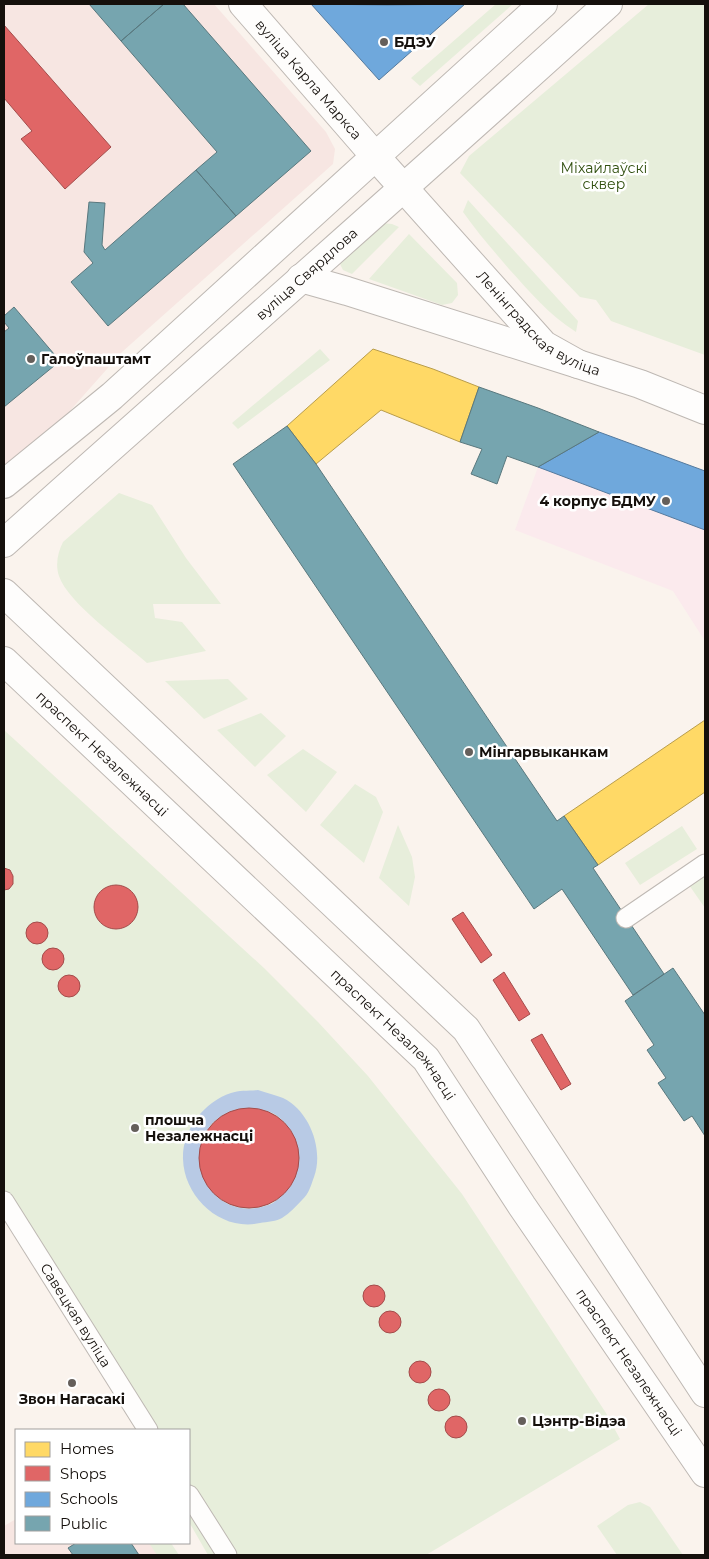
<svg xmlns="http://www.w3.org/2000/svg" width="709" height="1559" font-family="Montserrat,sans-serif">
<rect width="100%" height="100%" fill="#faf3ed"/>
<path fill="#f7e6e2" d="M 4,4 L 214,4 L 326,132 L 335,149 L 333,164 L 122,352 L 60,422 L 4,470 Z
M 16,1519 L 16,1543 L 151,1543 L 159,1555 L 4,1555 L 4,1526 Z"/>
<path fill="#fbeaed" d="M 599,432 L 705,471 L 705,641 L 673,591 L 515,530 L 538,467 Z"/>
<path fill="#e7eedb" d="M 496,4 L 513,4 L 420,86 L 411,78 Z
M 649,4 L 705,4 L 705,355 L 611,321 L 596,300 L 580,297 L 460,173 L 469,156 Z
M 468,200 L 578,321 L 576,332 C 549,315 530,292 509,269 C 493,250 477,232 463,212 Z
M 382,223 L 392,224 L 399,227 L 352,274 L 343,270 L 340,264 L 341,261 Z
M 409,234 L 457,283 L 458,295 L 452,303 L 442,305 L 369,279 Z
M 320,349 L 330,360 L 238,429 L 232,423 Z
M 119,493 L 152,505 L 186,558 L 221,604 L 153,604 L 155,618 L 182,622 L 206,651 L 147,663 C 123,642 68,603 59,576 C 55,564 58,552 63,542 Z
M 228,679 L 248,699 L 204,719 L 165,681 Z
M 261,713 L 286,736 L 255,767 L 217,730 Z
M 4,730 L 264,968 L 318,1022 L 368,1076 L 462,1194 L 606,1413 L 620,1439 L 426,1555 L 208,1555 L 189,1522 L 189,1430 L 136,1430 L 4,1216 Z
M 303,749 L 337,772 L 306,812 L 267,775 Z
M 355,784 L 376,797 L 383,812 L 364,863 L 320,825 Z
M 398,825 L 412,857 L 415,877 L 409,906 L 379,878 Z
M 682,826 L 697,849 L 640,885 L 625,863 Z
M 705,874 L 705,908 L 689,885 Z
M 640,1502 L 650,1507 L 683,1555 L 617,1555 L 597,1526 L 628,1505 Z
M 149,1543 L 171,1543 L 179,1555 L 157,1555 Z"/>
<path fill="#b8cae5" fill-rule="evenodd" d="M 258,1090 C 266,1093 276,1095 283,1098 C 310,1111 324,1150 314,1177 C 311,1185 309,1194 302,1200 C 296,1206 290,1213 282,1218 C 277,1221 267,1222 260,1223 C 222,1232 184,1198 183,1159 C 182,1130 204,1102 231,1093 C 239,1090 250,1091 258,1090 ZM 254,1108 C 261,1110 270,1111 276,1115 C 294,1128 304,1151 296,1172 C 294,1178 293,1185 288,1189 C 283,1193 277,1201 271,1204 C 202,1231 170,1130 235,1110 C 241,1108 248,1108 254,1108 Z"/>
<path fill="#ffd966" stroke="#b99d4b" d="M 373,349 L 433,369 L 479,387 L 460,442 L 381,410 L 316,464 L 287,426 Z
M 705,720 L 705,792 L 598,865 L 564,816 Z"/>
<path fill="#e06666" stroke="#a34c4b" d="M 4,25 L 111,147 L 65,189 L 21,139 L 32,131 L 4,98 Z
M 4,868 L 10,870 L 13,876 L 13,884 L 9,889 L 4,890 Z
M94 907a22 22 0 1 1 44 0a22 22 0 1 1-44 0Z
M 463,912 L 492,955 L 481,963 L 452,919 Z
M26 933a11 11 0 1 1 22 0a11 11 0 1 1-22 0Z
M42 959a11 11 0 1 1 22 0a11 11 0 1 1-22 0Z
M 504,972 L 530,1014 L 519,1021 L 493,980 Z
M58 986a11 11 0 1 1 22 0a11 11 0 1 1-22 0Z
M 542,1034 L 571,1084 L 561,1090 L 531,1040 Z
M199 1158a50 50 0 1 1 100 0a50 50 0 1 1-100 0Z
M363 1296a11 11 0 1 1 22 0a11 11 0 1 1-22 0Z
M379 1322a11 11 0 1 1 22 0a11 11 0 1 1-22 0Z
M409 1372a11 11 0 1 1 22 0a11 11 0 1 1-22 0Z
M428 1400a11 11 0 1 1 22 0a11 11 0 1 1-22 0Z
M445 1427a11 11 0 1 1 22 0a11 11 0 1 1-22 0Z"/>
<path fill="#6fa8dc" stroke="#547a9e" d="M 311,4 L 387,5 L 465,4 L 379,80 Z
M 599,432 L 705,471 L 705,530 L 538,467 Z"/>
<path fill="#76a5af" stroke="#59787e" d="M 89,4 L 164,4 L 121,41 Z
M 164,4 L 183,4 L 311,151 L 236,216 L 196,170 L 217,152 L 121,41 Z
M 196,170 L 236,216 L 108,326 L 71,282 L 93,263 L 84,252 L 89,202 L 105,203 L 102,245 L 105,250 Z
M 14,307 L 60,361 L 4,407 L 4,332 L 9,328 L 4,322 L 4,316 Z
M 479,387 L 538,408 L 599,432 L 538,467 L 507,456 L 497,484 L 471,474 L 482,449 L 460,442 Z
M 287,426 L 316,464 L 557,821 L 564,816 L 598,865 L 593,868 L 664,974 L 633,995 L 562,889 L 534,909 L 233,464 Z
M 673,968 L 705,1015 L 705,1136 L 692,1116 L 684,1121 L 658,1083 L 666,1078 L 647,1050 L 654,1045 L 625,1001 Z
M 76,1543 L 131,1543 L 139,1555 L 73,1555 L 68,1548 Z"/>
<g fill="none" stroke-linecap="round" stroke-linejoin="round">
<defs>
<g id="pedestrian">
<path d="M 626,918 L 705,864"/>
<path id="s1" d="M 4,1201 L 148,1430"/>
<path d="M 189,1495 L 227,1555"/>
</g>
<g id="tertiary">
<path id="s2" d="M 375,156 L 544,345 L 578,364 L 640,384 L 705,410"/>
</g>
<g id="secondary">
<path id="s3" d="M 243,4 L 375,156"/>
</g>
<g id="primary">
<path d="M 301,278 L 347,291 L 578,364"/>
<path d="M 4,484 L 112,396 L 543,4"/>
<path id="s4" d="M 4,543 C 205,363 408,186 608,4"/>
<path d="M 4,593 L 466,1029 L 705,1393"/>
<path id="s5" d="M 4,661 L 426,1059 L 522,1206 L 705,1473"/>
</g>
</defs>
<use href="#pedestrian" stroke="#beb8b3" stroke-width="21"/>
<use href="#tertiary" stroke="#beb8b3" stroke-width="30"/>
<use href="#secondary" stroke="#beb8b3" stroke-width="30"/>
<use href="#primary" stroke="#beb8b3" stroke-width="30"/>
<use href="#pedestrian" stroke="#fefdfc" stroke-width="19"/>
<use href="#tertiary" stroke="#fefdfc" stroke-width="28"/>
<use href="#secondary" stroke="#fefdfc" stroke-width="28"/>
<use href="#primary" stroke="#fefdfc" stroke-width="28"/>
</g>
<g fill="#655f5b" stroke="#fff" stroke-width="2">
<circle cx="384" cy="42" r="5"/>
<circle cx="31" cy="359" r="5"/>
<circle cx="666" cy="501" r="5"/>
<circle cx="469" cy="752" r="5"/>
<circle cx="135" cy="1128" r="5"/>
<circle cx="72" cy="1383" r="5"/>
<circle cx="522" cy="1421" r="5"/>
</g>
<g text-anchor="middle" stroke-width="5" stroke-linejoin="round" paint-order="stroke">
<g font-size="14" font-weight="bold" fill="#15100c" stroke="#fff" text-anchor="start">
<text x="394" y="47">БДЭУ</text>
<text x="41" y="364">Галоўпаштамт</text>
<text x="656" y="506" text-anchor="end">4 корпус БДМУ</text>
<text x="479" y="757">Мінгарвыканкам</text>
<text x="145" y="1125">плошча<tspan x="145" dy="16">Незалежнасці</tspan></text>
<text x="72" y="1404" text-anchor="middle">Звон Нагасакі</text>
<text x="532" y="1426">Цэнтр-Відэа</text>
</g>
<g font-size="14" fill="#15100c" stroke="#fff">
<text dy="5" stroke="none"><textPath href="#s3" startOffset="100">вуліца Карла Маркса</textPath></text>
<text dy="5" stroke="none"><textPath href="#s4" startOffset="405">вуліца Свярдлова</textPath></text>
<text dy="5" stroke="none"><textPath href="#s2" startOffset="236">Ленінградская вуліца</textPath></text>
<text dy="5" stroke="none"><textPath href="#s5" startOffset="135">праспект Незалежнасці</textPath></text>
<text dy="5" stroke="none"><textPath href="#s5" startOffset="540">праспект Незалежнасці</textPath></text>
<text dy="5" stroke="none"><textPath href="#s1" startOffset="135">Савецкая вуліца</textPath></text>
<text dy="5" stroke="none"><textPath href="#s5" startOffset="945">праспект Незалежнасці</textPath></text>
</g>
<g font-size="14" fill="#304f0e" stroke="#fff">
<text x="604" y="173">Міхайлаўскі<tspan x="604" dy="16">сквер</tspan></text>
</g>
</g>
<rect width="709" height="1559" fill="none" stroke="#15100c" stroke-width="10"/>
<rect x="15" y="1429" width="175" height="115" fill="#ffffff" stroke="#a19f9e"/>
<rect x="25" y="1442" width="25" height="15" fill="#ffd966" stroke="#a19f9e"/>
<text x="60" y="1454" font-size="15" fill="#15100c">Homes</text>
<rect x="25" y="1466" width="25" height="15" fill="#e06666" stroke="#a19f9e"/>
<text x="60" y="1479" font-size="15" fill="#15100c">Shops</text>
<rect x="25" y="1492" width="25" height="15" fill="#6fa8dc" stroke="#a19f9e"/>
<text x="60" y="1504" font-size="15" fill="#15100c">Schools</text>
<rect x="25" y="1516" width="25" height="15" fill="#76a5af" stroke="#a19f9e"/>
<text x="60" y="1529" font-size="15" fill="#15100c">Public</text>
</svg>
